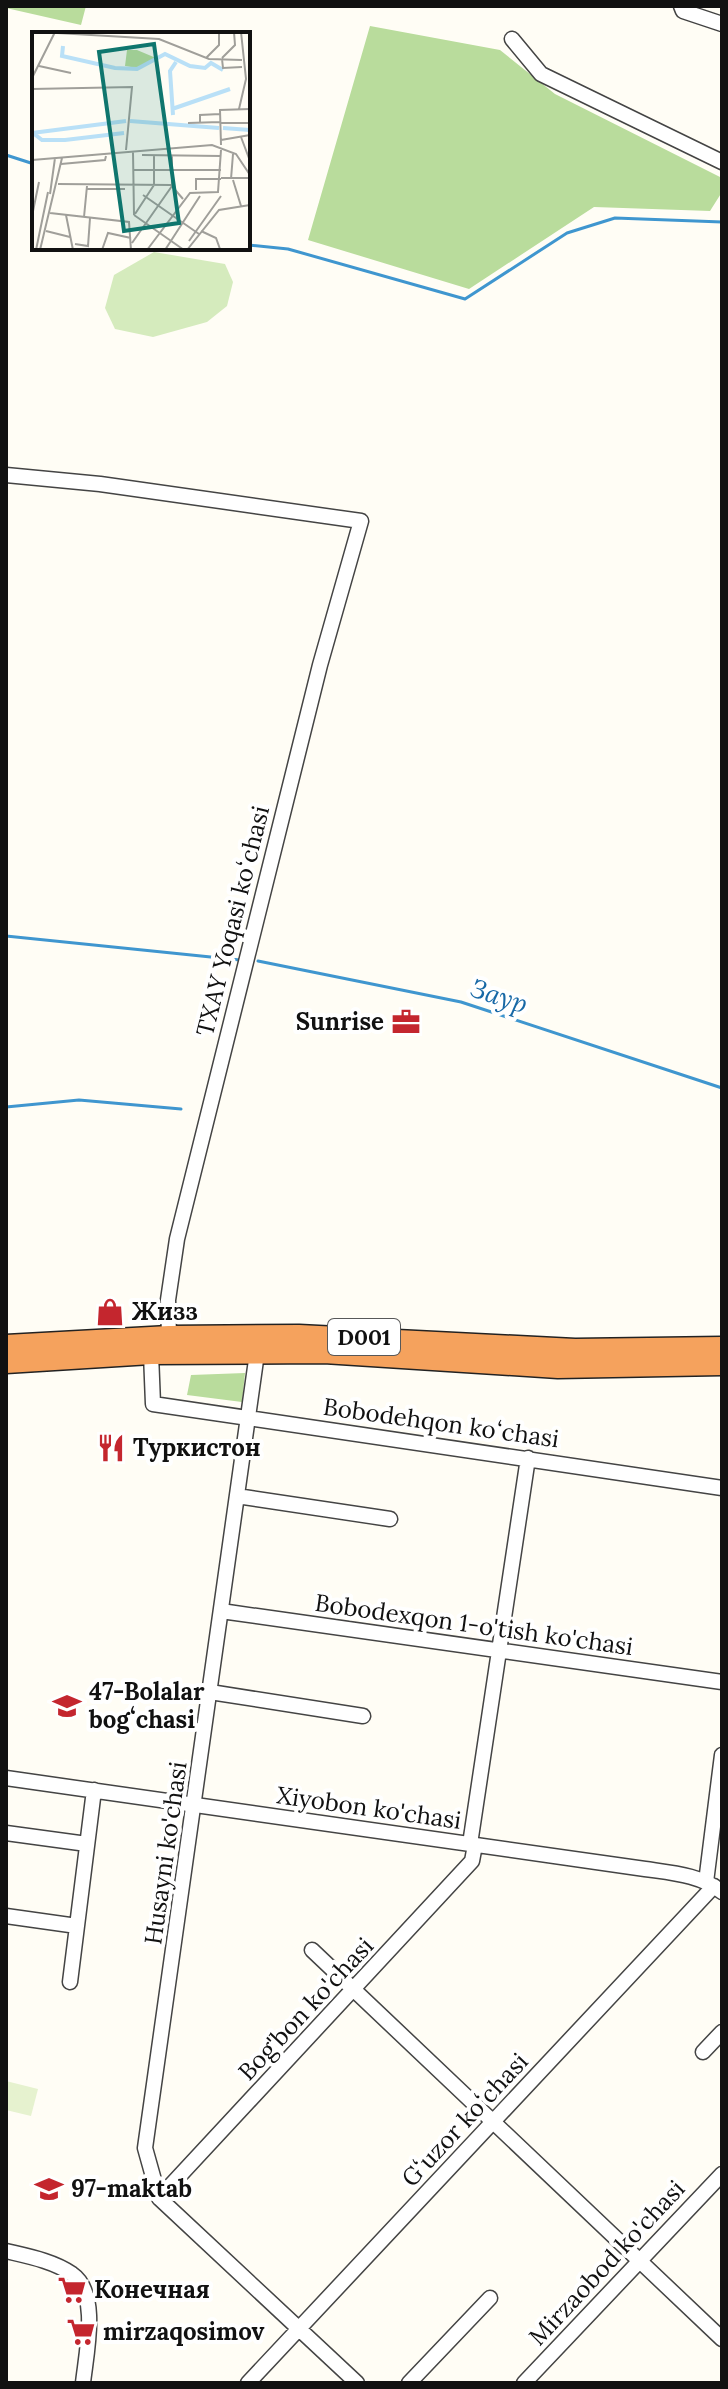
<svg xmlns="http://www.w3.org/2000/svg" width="728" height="2389" font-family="Lora,serif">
<rect width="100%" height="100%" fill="#fffdf5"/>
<path fill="#d5ebbd" d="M 154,252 L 225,264 L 233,282 L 227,306 L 207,322 L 153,337 L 115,329 L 105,308 L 114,275 Z"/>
<path fill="#b9dc9c" d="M 6,6 L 86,6 L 81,25 L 6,8 Z
M 370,26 L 500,50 L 555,94 L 722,178 L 722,192 L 710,211 L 594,207 L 469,289 L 308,240 Z
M 245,1373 L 242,1402 L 187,1395 L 191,1375 Z"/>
<path fill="#e6f2cf" d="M 6,2081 L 38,2089 L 31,2116 L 6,2110 Z"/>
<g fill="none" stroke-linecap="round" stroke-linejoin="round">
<path stroke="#3f96cf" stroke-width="3" d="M 6,155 L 34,164
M 248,245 L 288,249 L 465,299 L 567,233 L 615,218 L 722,222
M 6,936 L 240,960
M 258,961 L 461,1002 L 722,1088
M 6,1107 L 79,1100 L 181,1109"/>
<defs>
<path id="minor" d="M 681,6 L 683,11 L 722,24
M 512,39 L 541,74 L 722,162
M 6,475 L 100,484 L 361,521 L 320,665 L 177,1239 L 168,1300 L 169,1336
M 151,1354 L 153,1404 L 722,1488
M 237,1496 L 390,1519
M 221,1611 L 722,1682
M 210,1692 L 363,1716
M 6,1778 L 645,1869 C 672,1873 701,1875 722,1892
M 6,1833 L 87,1844
M 470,1844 L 528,1458
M 706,1882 L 722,1755
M 6,1916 L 77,1926
M 312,1950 L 722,2339
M 70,1982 L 94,1790
M 703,2052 L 722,2032
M 159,2198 L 145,2148 L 257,1353
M 159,2198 L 472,1861 L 475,1845
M 159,2198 L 357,2383
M 6,2251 C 27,2256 54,2261 72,2274 C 100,2293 86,2354 83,2383
M 248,2383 L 714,1886
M 409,2383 L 490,2298
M 524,2383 L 722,2174"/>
<path id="highway" d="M 6,1345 L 169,1336 L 299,1335 L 575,1349 L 722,1347
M 6,1363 L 151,1354 L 324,1353 L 558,1368 L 722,1365"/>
</defs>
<use href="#minor" stroke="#444" stroke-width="17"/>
<use href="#highway" stroke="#222" stroke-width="23"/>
<use href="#minor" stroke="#fff" stroke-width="14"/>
<use href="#highway" stroke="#f5a25d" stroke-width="20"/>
</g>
<defs>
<symbol id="office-bare" viewBox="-9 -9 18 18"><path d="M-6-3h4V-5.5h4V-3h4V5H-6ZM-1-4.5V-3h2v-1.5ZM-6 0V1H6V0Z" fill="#c4262e" stroke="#fff" stroke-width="2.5" paint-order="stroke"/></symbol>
<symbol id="shop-bare" viewBox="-9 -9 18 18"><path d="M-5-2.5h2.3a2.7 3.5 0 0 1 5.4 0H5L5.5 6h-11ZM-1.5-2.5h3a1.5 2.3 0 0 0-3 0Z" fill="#c4262e" stroke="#fff" stroke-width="2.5" paint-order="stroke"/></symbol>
<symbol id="restaurant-bare" viewBox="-9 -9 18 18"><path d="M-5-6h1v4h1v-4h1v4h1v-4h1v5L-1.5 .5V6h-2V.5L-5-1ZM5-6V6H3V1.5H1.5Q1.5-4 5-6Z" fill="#c4262e" stroke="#fff" stroke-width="2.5" paint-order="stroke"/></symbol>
<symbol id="school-bare" viewBox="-9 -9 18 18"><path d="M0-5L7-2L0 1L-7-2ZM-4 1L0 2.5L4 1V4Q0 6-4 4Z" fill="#c4262e" stroke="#fff" stroke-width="2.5" paint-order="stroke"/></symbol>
<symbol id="supermarket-bare" viewBox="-9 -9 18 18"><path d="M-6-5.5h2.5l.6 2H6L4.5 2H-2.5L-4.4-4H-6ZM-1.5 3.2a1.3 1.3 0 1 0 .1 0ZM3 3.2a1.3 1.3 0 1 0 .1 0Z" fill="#c4262e" stroke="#fff" stroke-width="2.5" paint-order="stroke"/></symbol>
</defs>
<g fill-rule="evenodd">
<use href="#office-bare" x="386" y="1002" width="40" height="40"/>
<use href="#shop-bare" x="90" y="1292" width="40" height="40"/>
<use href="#restaurant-bare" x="91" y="1428" width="40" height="40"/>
<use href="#school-bare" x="47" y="1686" width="40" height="40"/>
<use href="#school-bare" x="29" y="2169" width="40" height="40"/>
<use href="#supermarket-bare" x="52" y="2270" width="40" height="40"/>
<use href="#supermarket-bare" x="61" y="2312" width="40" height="40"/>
</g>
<g text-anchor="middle" stroke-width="8" stroke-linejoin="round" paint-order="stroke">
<rect fill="#fff" stroke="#585858" stroke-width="2" x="328" y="1319" width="72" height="36" rx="6"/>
<g font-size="22" font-weight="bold" fill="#111">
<text x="364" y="1345">D001</text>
</g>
<g font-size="24" fill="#111" stroke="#fff">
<text transform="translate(233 921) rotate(-76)" y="8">TXAY Yoqasi koʻchasi</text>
<text transform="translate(441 1423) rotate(8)" y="8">Bobodehqon koʻchasi</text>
<text transform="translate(474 1625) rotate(8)" y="8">Bobodexqon 1-o'tish ko'chasi</text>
<text transform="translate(369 1808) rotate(8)" y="8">Xiyobon ko'chasi</text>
<text transform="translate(166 1853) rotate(-82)" y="8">Husayni ko'chasi</text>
<text transform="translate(306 2009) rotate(-47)" y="8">Bog'bon ko'chasi</text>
<text transform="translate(465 2120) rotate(-47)" y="8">Gʻuzor koʻchasi</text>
<text transform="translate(607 2263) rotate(-47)" y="8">Mirzaobod ko'chasi</text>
</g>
<g font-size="24" font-weight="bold" fill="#111" stroke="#fff" text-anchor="start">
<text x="384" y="1030" text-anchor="end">Sunrise</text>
<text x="132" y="1320">Жизз</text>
<text x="133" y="1456">Туркистон</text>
<text x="89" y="1700">47-Bolalar<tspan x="89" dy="28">bogʻchasi</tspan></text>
<text x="71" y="2197">97-maktab</text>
<text x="94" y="2298">Конечная</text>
<text x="103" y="2340">mirzaqosimov</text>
</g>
<g font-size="26" font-style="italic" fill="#1768a6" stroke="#fff">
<text transform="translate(499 996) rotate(18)" y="9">Заур</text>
</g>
</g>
<g transform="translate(32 32)">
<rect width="218" height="218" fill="#fffdf5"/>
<path d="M 95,18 L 105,18 L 124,26 L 105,36 L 93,34 Z" fill="#b9dc9c"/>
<path fill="none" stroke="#b9e0f7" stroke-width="4" d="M 31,14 L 30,24 L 83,36 L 105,37 L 133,22 L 158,34 L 173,36 L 179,31 L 191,38M 140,77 L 198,57M 141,83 L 138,39 L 144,30M 98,89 L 187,96M 191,96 L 218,98M 0,101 L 94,89M 1,101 L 10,108 L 33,108 L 92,101"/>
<path fill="none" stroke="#a09f9a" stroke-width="2" d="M 25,1 L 127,7 L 177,27 L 210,28M 174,26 L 187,13 L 187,0M 190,26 L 203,13 L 202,0M 190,27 L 191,36 L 210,35M 7,34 L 39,41M 0,46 L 23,0M 0,57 L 100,55 L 94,118M 207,77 L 214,47 L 209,0M 156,91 L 188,90M 168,91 L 168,83 L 188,82M 188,91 L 218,91M 209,105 L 218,129M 189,108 L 218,103M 189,113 L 188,78 L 218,77M 101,120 L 102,183M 110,123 L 189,124M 140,123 L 140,154M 0,128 L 180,113 L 204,122 L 218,143M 29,132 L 73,128 L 74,124M 101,138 L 189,138M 189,146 L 218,146M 199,147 L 201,122M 201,148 L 209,174M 26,152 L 139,153 L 151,167M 122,153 L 122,124M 55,157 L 93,157M 164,158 L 164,147 L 189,147M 18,162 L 23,126M 111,163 L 167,202M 18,181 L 97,190 L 99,218M 103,182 L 122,153M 34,183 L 41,218M 102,183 L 152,218M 0,184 L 7,150M 52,185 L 55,154M 14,199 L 38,205M 169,199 L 184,206 L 188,217M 157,209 L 189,164M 100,211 L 140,154M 43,212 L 56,214 L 58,186M 4,218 L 16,160M 8,218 L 30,126M 70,218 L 76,201 L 99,206M 115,218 L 158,161 L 186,160 L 189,118M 133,218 L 168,164M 155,218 L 187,178 L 218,173"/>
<path fill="#0f766e" fill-opacity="0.15" stroke="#0f766e" stroke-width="4" d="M 122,12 L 147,191 L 92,199 L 67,20 Z"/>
<rect width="218" height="218" fill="none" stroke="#111" stroke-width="4"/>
</g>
<rect width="728" height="2389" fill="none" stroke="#111111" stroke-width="16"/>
</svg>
